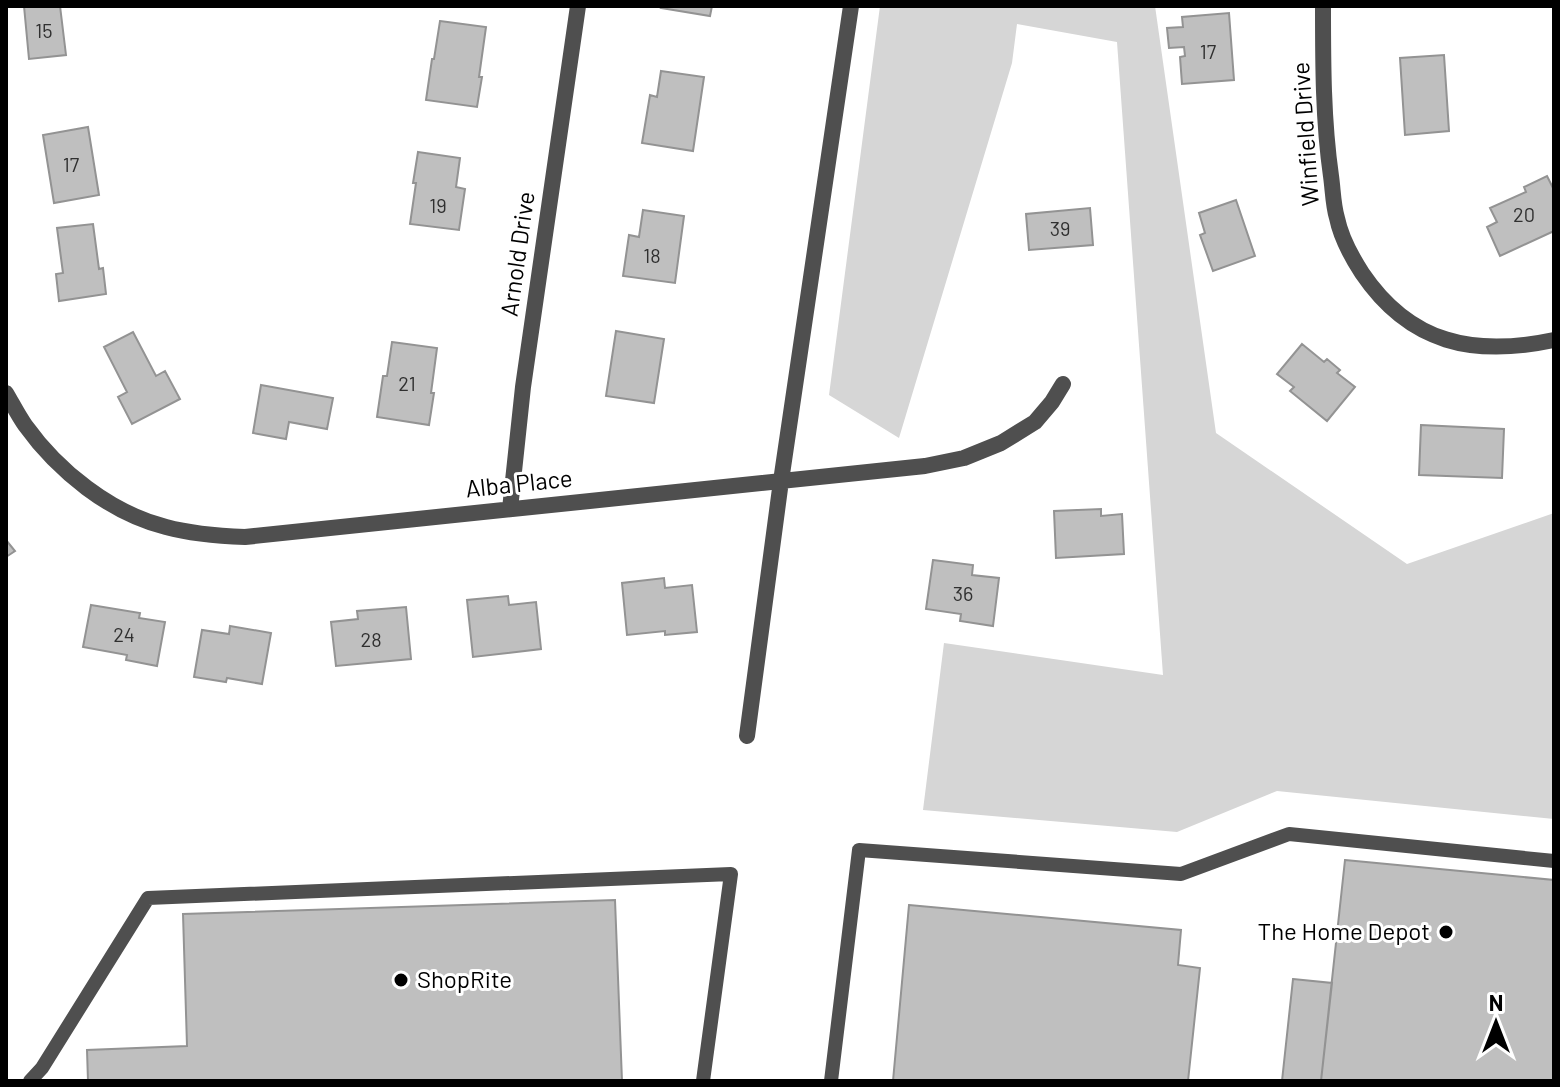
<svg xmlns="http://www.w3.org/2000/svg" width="1560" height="1087" font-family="Barlow,sans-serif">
<rect width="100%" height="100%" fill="#fff"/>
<path fill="#d6d6d6" d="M 880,6 L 1155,6 L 1216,433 L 1407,564 L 1554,513 L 1554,819 L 1277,791 L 1177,832 L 923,810 L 944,643 L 1163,675 L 1117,42 L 1017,24 L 1012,63 L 899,438 L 829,395 Z"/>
<path fill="#bfbfbf" stroke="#939393" stroke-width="2" d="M 24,6 L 60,6 L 66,55 L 29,59 Z
M 662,6 L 712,6 L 710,16 L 661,8 Z
M 1229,13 L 1234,80 L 1182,84 L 1180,57 L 1185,56 L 1184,47 L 1169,48 L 1167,28 L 1183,27 L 1182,17 Z
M 440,21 L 486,27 L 479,77 L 482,77 L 477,107 L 426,100 L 432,59 L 434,59 Z
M 1444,55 L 1449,131 L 1405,135 L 1400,58 Z
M 661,71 L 704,77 L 693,151 L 642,143 L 650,95 L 657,97 Z
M 88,127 L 99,195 L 54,203 L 43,135 Z
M 418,152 L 460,158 L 456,187 L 465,189 L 459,230 L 410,224 L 416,183 L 413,183 Z
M 1547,176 L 1554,190 L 1554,231 L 1500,256 L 1487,227 L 1497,222 L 1490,208 L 1526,192 L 1524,187 Z
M 1236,200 L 1255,256 L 1213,271 L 1200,235 L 1205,233 L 1199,213 Z
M 1090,208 L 1093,245 L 1029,250 L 1026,214 Z
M 643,210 L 684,216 L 675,283 L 623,276 L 629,235 L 639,237 Z
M 93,224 L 99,269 L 103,268 L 106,294 L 59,301 L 56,274 L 63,273 L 57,228 Z
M 616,331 L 664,339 L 654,403 L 606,396 Z
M 133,332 L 156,376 L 165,371 L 180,399 L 132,424 L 118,397 L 127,392 L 104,347 Z
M 392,342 L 437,348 L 431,393 L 434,393 L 429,425 L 377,417 L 383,376 L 387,376 Z
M 1302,344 L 1324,362 L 1327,359 L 1340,370 L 1337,373 L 1355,387 L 1327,421 L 1290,391 L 1294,387 L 1277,374 Z
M 261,385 L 333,398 L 327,429 L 289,422 L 286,439 L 253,433 Z
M 1421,425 L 1504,429 L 1502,478 L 1419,475 Z
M 1101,509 L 1101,516 L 1122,514 L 1124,554 L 1056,558 L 1054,511 Z
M 6,540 L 15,551 L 6,557 Z
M 933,560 L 973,565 L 972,575 L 999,578 L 993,626 L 960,621 L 961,614 L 926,609 Z
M 664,578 L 665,588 L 692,585 L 697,632 L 665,635 L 665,631 L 627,635 L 622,583 Z
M 508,596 L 509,605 L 536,602 L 541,649 L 473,657 L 467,600 Z
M 91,605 L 140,613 L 139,618 L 165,622 L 157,666 L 126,660 L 127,655 L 83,647 Z
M 406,607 L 411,659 L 336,666 L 331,622 L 358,619 L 357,611 Z
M 230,626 L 271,633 L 262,684 L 227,678 L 226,682 L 194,677 L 202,630 L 229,634 Z
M 1345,860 L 1554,880 L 1554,1081 L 1321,1081 Z
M 615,900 L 622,1081 L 88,1081 L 87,1050 L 187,1046 L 183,914 Z
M 909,905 L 1181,930 L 1178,965 L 1200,968 L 1188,1081 L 893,1081 Z
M 1293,979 L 1332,983 L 1321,1081 L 1282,1081 Z"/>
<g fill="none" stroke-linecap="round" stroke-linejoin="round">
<path stroke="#4f4f4f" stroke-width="14" d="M 30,1081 L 42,1068 L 148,898 L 731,874 L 703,1081
M 831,1081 L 859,850 L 1181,874 L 1289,834 L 1554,861"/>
<path stroke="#4f4f4f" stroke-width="16" d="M 1323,6 C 1323,63 1323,120 1331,176 C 1333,190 1333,205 1337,218 C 1341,238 1351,256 1362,273 C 1410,344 1474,357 1554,340
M 6,393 C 12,403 18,415 25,425 C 58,471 110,513 166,527 C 192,534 218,536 245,537 L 925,466 L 964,458 L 1001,443 L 1035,422 L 1052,402 L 1063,384
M 510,509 L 523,387 L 578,6
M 747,736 L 781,481 L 851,6"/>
</g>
<g fill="#000" stroke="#fff" stroke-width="3">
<circle cx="1446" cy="932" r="8"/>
<circle cx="401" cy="980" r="8"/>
</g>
<g text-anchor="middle" stroke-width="6" stroke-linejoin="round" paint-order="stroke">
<g font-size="20" fill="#303030">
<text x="44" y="38">15</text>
<text x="1208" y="59">17</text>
<text x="71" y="172">17</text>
<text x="438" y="213">19</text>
<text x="1524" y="222">20</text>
<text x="1060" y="236">39</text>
<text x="652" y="263">18</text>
<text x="407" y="391">21</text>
<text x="963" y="601">36</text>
<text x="124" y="642">24</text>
<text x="371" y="647">28</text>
</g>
<g font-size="24" fill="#000" stroke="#fff">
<text transform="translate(1306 134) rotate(-94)" y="8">Winfield Drive</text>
<text transform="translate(518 254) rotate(-82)" y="8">Arnold Drive</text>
<text transform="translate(519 484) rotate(-6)" y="8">Alba Place</text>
</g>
<g font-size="24" fill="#000" stroke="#fff" text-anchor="end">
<text x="1430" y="940">The Home Depot</text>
<text x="417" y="988" text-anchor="start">ShopRite</text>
</g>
</g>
<rect width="1560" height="1087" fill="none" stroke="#000000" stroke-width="16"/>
<g transform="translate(1496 1023)" stroke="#ffffff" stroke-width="6" paint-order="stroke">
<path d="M0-6L14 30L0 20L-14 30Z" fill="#000000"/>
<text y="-12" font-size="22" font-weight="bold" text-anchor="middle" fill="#000000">N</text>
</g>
</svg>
